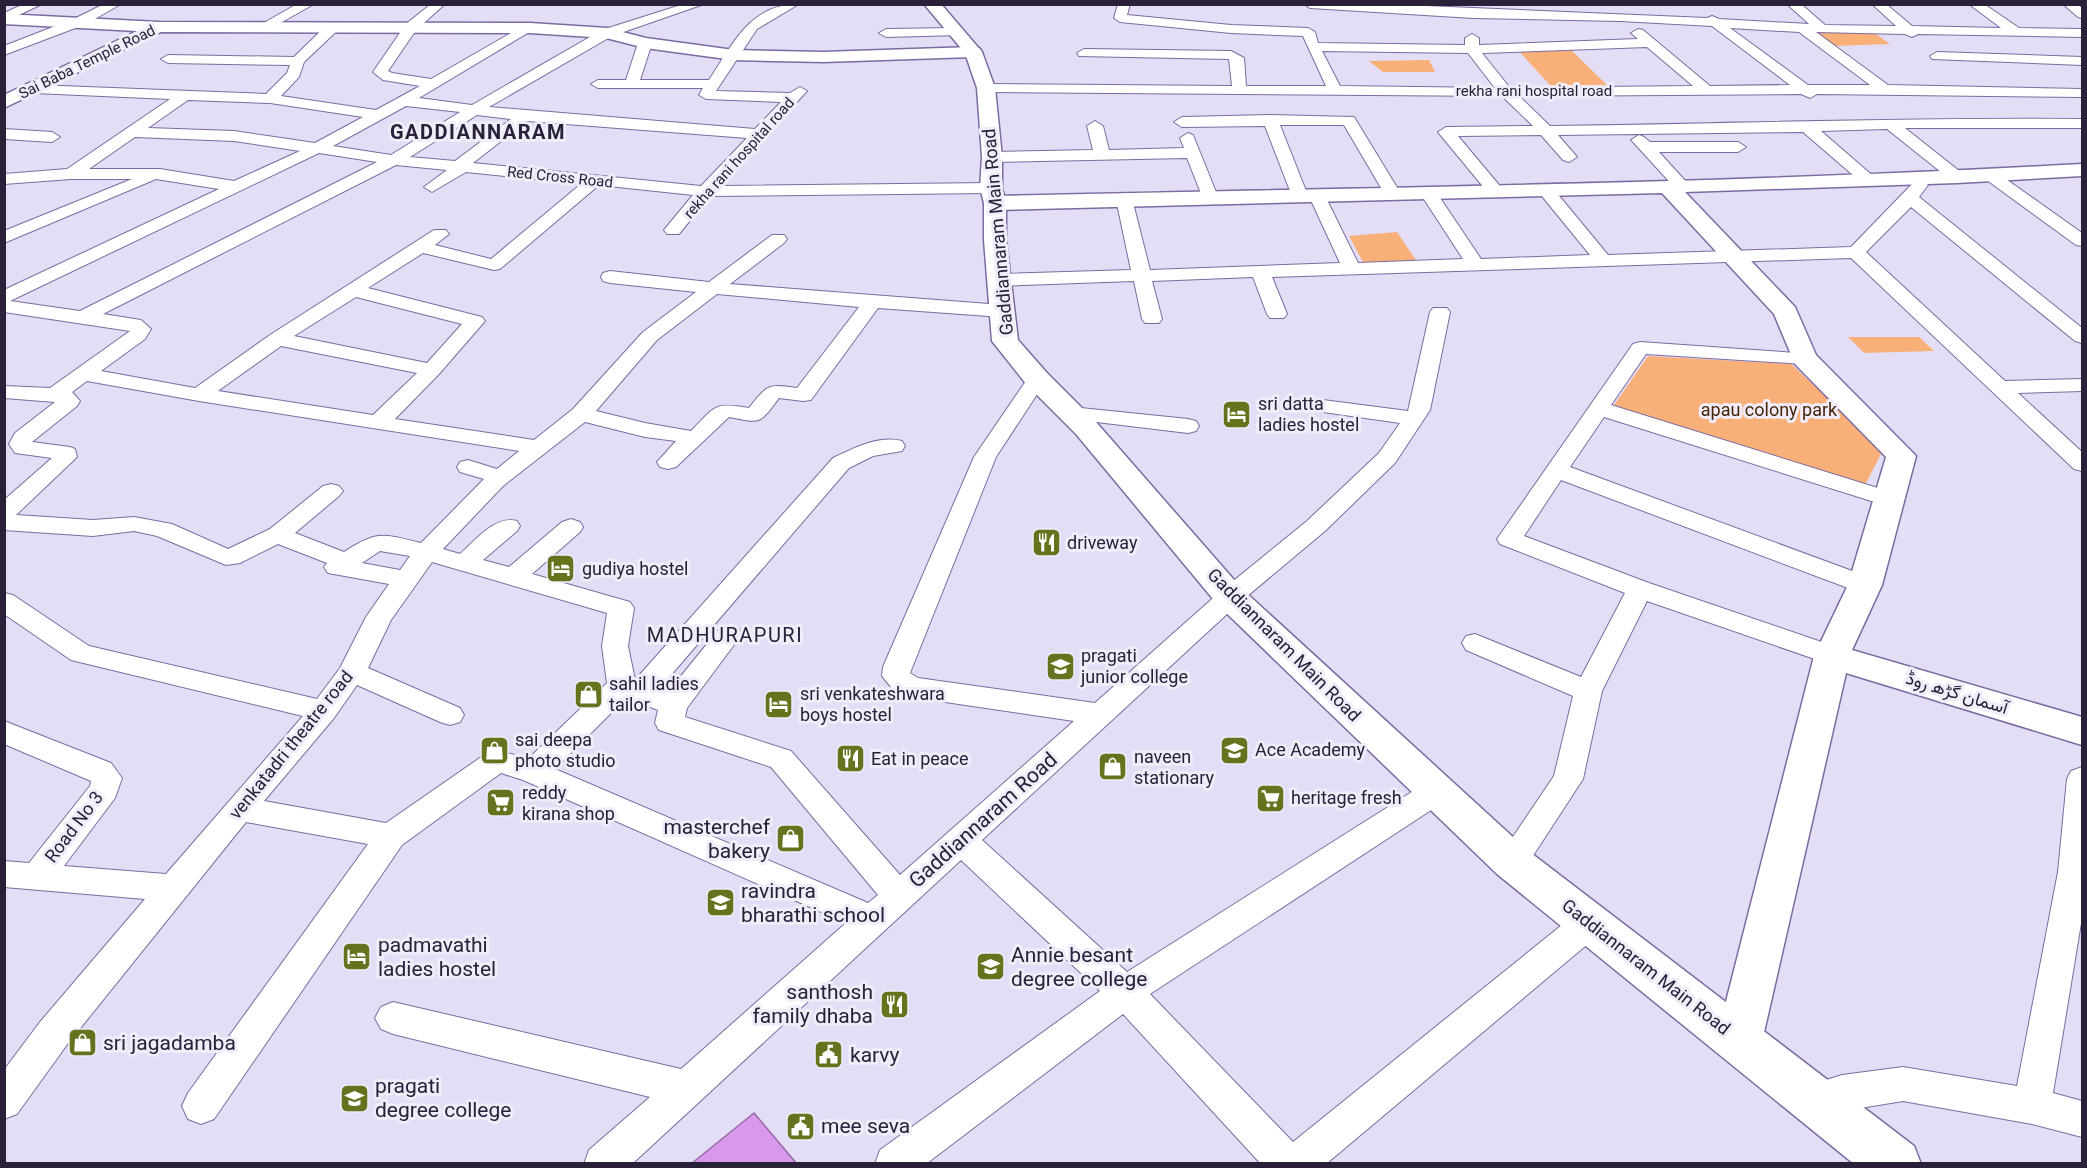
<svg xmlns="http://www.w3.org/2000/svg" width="2087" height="1168" font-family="Roboto,Vazirmatn,sans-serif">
<rect width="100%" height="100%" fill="#e4ddf6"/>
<path fill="#f9b078" d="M 1873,32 L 1890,44 L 1834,46 L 1815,33 Z
M 1517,49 L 1570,49 L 1607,85 L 1550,85 Z
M 1429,60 L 1435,72 L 1383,72 L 1369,61 Z
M 1397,232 L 1416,260 L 1364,264 L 1349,236 Z
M 1848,337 L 1919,337 L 1934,351 L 1864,353 Z
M 1648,356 L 1791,364 L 1883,450 L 1863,489 L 1612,408 Z"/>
<path fill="#d899ed" stroke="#976ba6" stroke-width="1.5" d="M 754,1113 L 797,1164 L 691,1164 Z"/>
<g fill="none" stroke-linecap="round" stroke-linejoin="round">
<defs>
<path id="minor" d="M 24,4 L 42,4 L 4,22 L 4,13 Z
M 104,4 L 121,4 L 86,24 L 4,55 L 4,46 L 76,18 Z
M 297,4 L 314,4 L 266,31 L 256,31 L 255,28 Z
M 431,4 L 445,4 L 416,30 L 388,71 L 392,73 L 431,79 L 525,25 L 535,25 L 536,28 L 419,98 L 472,105 L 602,30 L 684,4 L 704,4 L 612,36 L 489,107 L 755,129 L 781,102 L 706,99 L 699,95 L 703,88 L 598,88 L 591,84 L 598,80 L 626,80 L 638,43 L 645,39 L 652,43 L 640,80 L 709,80 C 733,44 750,4 799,4 L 757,29 L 716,91 L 790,93 L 800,87 L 807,91 L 719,186 L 991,183 L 999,188 L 991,193 L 710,196 L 679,234 L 667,234 L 664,230 L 693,195 L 599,185 L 500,269 L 494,270 L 423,253 L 368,288 L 482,317 L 485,321 L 439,374 L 395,419 L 534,440 L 573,409 L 643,332 L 696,292 L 610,283 L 603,281 L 601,277 L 603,273 L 610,271 L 709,282 L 772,235 L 784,235 L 787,239 L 784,243 L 730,284 L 1002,305 L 1009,307 L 1012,311 L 1009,315 L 1002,317 L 878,308 L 811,400 L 803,401 L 779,398 C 759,425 761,423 729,417 L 676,467 L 668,469 L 660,467 L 657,462 L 676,441 L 645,437 L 585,422 L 503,486 L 443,549 L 460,554 C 475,541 495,515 517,521 L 520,526 L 517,531 L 483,560 L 509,567 L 562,522 L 571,519 L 580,522 L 583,527 L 580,532 L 532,574 L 630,602 L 634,608 L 628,646 L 635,680 L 833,458 C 854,448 878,435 902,441 L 905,446 L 902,451 L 873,456 L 849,468 L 659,689 L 668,692 L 720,628 L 729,625 L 738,628 L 742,634 L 687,708 L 685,717 L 791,751 L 900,875 L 1074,721 L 918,698 L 895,692 L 882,676 L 883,667 L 974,457 L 1030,375 L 1037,373 L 1044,375 L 1047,379 L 996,457 L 910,673 L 918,678 L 1095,703 L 1221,591 L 1307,521 L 1379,453 L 1400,423 L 1323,412 L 1315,411 L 1312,406 L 1315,401 L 1323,400 L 1408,411 L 1430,312 L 1433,308 L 1447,308 L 1450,312 L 1430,410 L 1395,463 L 1325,531 L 1239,603 L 982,840 L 1127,972 L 1426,783 L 1437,779 L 1448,783 L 1452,791 L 1448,799 L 1150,994 L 1293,1142 L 1578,912 L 1590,908 L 1602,912 L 1607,922 L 1602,932 L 1326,1164 L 1261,1164 L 1123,1014 L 926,1164 L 875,1164 L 880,1150 L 1100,991 L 961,860 L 632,1164 L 584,1164 L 589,1150 L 650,1097 L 393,1034 L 381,1029 L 375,1018 L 381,1007 L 393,1002 L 681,1069 L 846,923 L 523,780 L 501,773 L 402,845 L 214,1119 L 201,1124 L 188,1119 L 182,1106 L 188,1093 L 368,844 L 246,822 L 66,1046 L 17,1114 L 4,1119 L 4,1070 L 40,1022 L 145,899 L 4,887 L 4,861 L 29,863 L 90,786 L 91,781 L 4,744 L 4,721 L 111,763 L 122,778 L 115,798 L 64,866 L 166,874 L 303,716 L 71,660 L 4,614 L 4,593 L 13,595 L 89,646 L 317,699 L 340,668 L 366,617 L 389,584 L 328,573 L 324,567 L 327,563 L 278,544 L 240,563 L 226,565 L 157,536 L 134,531 L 93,536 L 4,530 L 4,500 L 52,458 L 15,453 L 9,444 L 15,433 L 55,402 L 4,398 L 4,386 L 50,388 L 130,331 L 4,312 L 4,290 L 219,189 L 156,179 L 4,243 L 4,231 L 132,179 L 71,179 L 4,184 L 4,174 L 67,169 L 170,99 L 34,93 L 27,89 L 34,85 L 266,94 L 287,73 L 290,65 L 168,63 L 161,59 L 168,55 L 294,57 L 329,23 L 339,23 L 340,26 L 339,29 L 304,62 L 299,77 L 281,96 L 376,110 L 420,86 L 383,80 L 373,72 L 406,24 ZM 188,100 L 270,103 L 363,117 L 315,143 L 234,131 L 148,128 ZM 406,106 L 460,112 L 391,155 L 333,146 ZM 477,115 L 511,119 L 455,161 L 410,157 ZM 527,121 L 747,138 L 701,186 L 473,163 ZM 135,137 L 234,141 L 300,151 L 234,181 L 160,169 L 89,169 ZM 319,153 L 377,162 L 80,311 L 10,301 ZM 396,165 L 447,170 L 424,187 L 432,192 L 466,172 L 581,184 L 491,259 L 435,245 L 449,234 L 446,230 L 434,230 L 270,335 L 195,388 L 101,371 L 145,339 L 151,329 L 141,320 L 103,314 ZM 717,294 L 859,307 L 797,388 C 768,384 768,384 749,408 C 713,402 716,406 691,431 L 645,423 L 596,411 L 657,340 ZM 356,297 L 462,324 L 427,363 L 294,336 ZM 281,346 L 417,373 L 373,415 L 218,391 ZM 87,381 L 199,401 L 519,451 L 497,469 L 468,460 L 460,462 L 457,467 L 460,472 L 484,479 L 421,543 C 383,534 378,530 344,552 L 295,533 L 339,496 L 343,491 L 339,486 L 331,484 L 323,486 L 270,529 L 228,549 L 172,524 L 134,517 L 93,520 L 16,515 L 77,457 L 75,449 L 70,447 L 32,442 L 77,406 L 80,401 L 72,392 ZM 380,551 L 410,556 L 400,570 L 362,563 ZM 432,562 L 607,613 L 602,646 L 607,683 L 528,759 L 497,750 L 487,753 L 386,823 L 264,801 L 334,718 L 357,685 L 440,722 L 450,725 L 460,722 L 464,715 L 460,708 L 368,668 L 391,620 ZM 626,698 L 658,710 L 655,723 L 659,730 L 771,767 L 878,895 L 868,903 L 555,769 Z
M 1118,4 L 1130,4 L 1127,15 L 1231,25 L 1308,28 L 1315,32 L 1318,43 L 1465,45 L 1465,38 L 1472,34 L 1479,38 L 1479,45 L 1638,39 L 1631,33 L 1638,29 L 1643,30 L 1710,86 L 1790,85 L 1712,26 L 1620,21 L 1473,18 L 1310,8 L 1304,4 L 1379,4 L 1707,18 L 1712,16 L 1719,19 L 1809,24 L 1787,4 L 1801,4 L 1825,25 L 1896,26 L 1872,4 L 1886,4 L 1912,26 L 2001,28 L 1969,4 L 1984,4 L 2019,28 L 2082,29 L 2082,37 L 1918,34 L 1912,37 L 1905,34 L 1816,32 L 1888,85 L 2082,89 L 2082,97 L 1817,94 L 1810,98 L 1801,94 L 1519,96 L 1550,126 C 1727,124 1905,117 2082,119 L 2082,128 L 1905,128 L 1963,174 L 1965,177 L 1957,182 L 1951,180 L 1887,129 L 1821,131 L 1873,176 L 1875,179 L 1873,182 L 1861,182 L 1803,132 L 1558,135 L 1577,157 L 1569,162 L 1563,160 L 1541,135 L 1458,136 L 1504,191 L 1496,196 L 1490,195 L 1438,132 L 1446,127 L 1533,126 L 1502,96 L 986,92 L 979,88 L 986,84 L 1232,86 L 1229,59 L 1079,56 L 1077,53 L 1084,49 L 1231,51 L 1244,58 L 1246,86 L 1326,86 L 1303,36 L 1231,33 L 1120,22 L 1114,18 ZM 1730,28 L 1799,32 L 1870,85 L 1808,85 ZM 1647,47 L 1693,86 L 1510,88 L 1482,53 ZM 1322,51 L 1468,53 L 1495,88 L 1340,86 Z
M 2063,4 L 2077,4 L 2082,8 L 2082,18 L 2078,17 Z
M 955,28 L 962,32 L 960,35 L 886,37 L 879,33 L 886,29 Z
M 1937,52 L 2082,57 L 2082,65 L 1932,59 L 1930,56 Z
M 1270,115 L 1354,117 L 1401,194 L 1399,198 L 1387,198 L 1344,125 L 1280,125 L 1308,196 L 1300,201 L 1292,196 L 1265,126 L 1182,127 L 1174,122 L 1182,117 Z
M 1095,121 L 1103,126 L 1109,150 L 1184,148 L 1180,138 L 1188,133 L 1193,135 L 1218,197 L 1210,202 L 1204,201 L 1187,158 L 992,162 L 984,157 L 992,152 L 1093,150 L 1087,126 Z
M 4,129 L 52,132 L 60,137 L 52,142 L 4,139 Z
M 1639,135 L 1644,137 L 1650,142 L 1738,142 L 1746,147 L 1738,152 L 1659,152 L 1690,186 L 1682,191 L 1676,189 L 1634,143 L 1631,140 Z
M 1990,170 L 1996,172 L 2082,233 L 2082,246 L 2076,245 L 1984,178 L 1982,175 L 1984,172 Z
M 1920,180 L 1928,185 L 1919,197 L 2082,328 L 2082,343 L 2075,341 L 1911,207 L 1866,252 L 2005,381 L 2082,379 L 2082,391 L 2018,393 L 2082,452 L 2082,471 L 2074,469 L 1851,258 L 1272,277 L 1287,314 L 1284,318 L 1270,318 L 1267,314 L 1253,277 L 1152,281 L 1162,319 L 1159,323 L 1145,323 L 1142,319 L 1134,281 L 999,286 L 992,284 L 990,280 L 992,276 L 999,274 L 1131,270 L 1116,199 L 1124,194 L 1132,199 L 1150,270 L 1340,263 L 1309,196 L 1317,191 L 1325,196 L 1358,263 L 1463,259 L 1420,193 L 1428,188 L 1434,189 L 1481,259 L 1590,255 L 1537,190 L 1545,185 L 1551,186 L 1608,255 L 1851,247 L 1914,182 Z
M 1640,342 L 1811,354 L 1814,358 L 1811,362 L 1804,364 L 1646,354 L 1611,405 L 1897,494 L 1901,499 L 1897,504 L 1889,506 L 1881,504 L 1604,417 L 1570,467 L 1874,579 L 1878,585 L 1874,591 L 1865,593 L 1856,591 L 1561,480 L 1524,536 L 1649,583 L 1842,649 L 1846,656 L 1842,663 L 1832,665 L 1647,601 L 1602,691 L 1583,779 L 1523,871 L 1512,875 L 1501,871 L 1496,862 L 1554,776 L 1573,696 L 1466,650 L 1462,643 L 1466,636 L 1475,634 L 1581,677 L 1625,593 L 1500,544 L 1497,539 L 1633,344 Z
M 1071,407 L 1188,419 L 1196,421 L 1199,426 L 1196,431 L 1188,433 L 1063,418 L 1060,413 L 1063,408 Z
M 2082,767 L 2082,917 L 2053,1093 L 2082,1101 L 2082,1137 L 2032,1124 L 1903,1101 L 1842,1111 L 1814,1119 L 1801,1114 L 1795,1101 L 1801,1088 L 1842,1075 L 1903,1067 L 2017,1086 L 2058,872 L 2067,779 L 2071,771 Z"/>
<path id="tertiary" d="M 4,14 L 159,22 L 530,23 L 607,28 L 646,38 L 734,50 L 823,52 L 973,47 L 979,48 L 982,52 L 979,56 L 973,57 L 823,62 L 734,60 L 645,48 L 606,38 L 530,33 L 161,32 L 4,108 L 4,95 L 137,31 L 4,24 Z
M 2082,164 L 2082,176 L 1957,183 L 1685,192 L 1795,307 L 1816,355 L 1916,456 L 1882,585 L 1852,650 L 2082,717 L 2082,745 L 1846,673 L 1762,1041 L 1755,1056 L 1739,1062 L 1723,1056 L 1716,1041 L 1814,656 L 1848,585 L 1886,457 L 1795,364 L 1774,314 L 1662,193 L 995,210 L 987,208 L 984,203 L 987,198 L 995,196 C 1357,188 1720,184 2082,164 Z"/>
<path id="secondary" d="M 924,4 L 941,4 L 982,52 L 995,88 L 1002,157 L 1002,188 L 1006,203 L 1006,240 L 1018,340 L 1047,373 L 1096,422 L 1242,589 L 1527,850 L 1914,1146 L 1921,1164 L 1854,1164 L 1497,874 L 1218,605 L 1076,434 L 1027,385 L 996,346 L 992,341 L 984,240 L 984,203 L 980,188 L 982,157 L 977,88 L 965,53 Z"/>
</defs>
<use href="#minor" stroke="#7c6ba3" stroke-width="2"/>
<use href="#tertiary" stroke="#7c6ba3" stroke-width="3"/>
<use href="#secondary" stroke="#7c6ba3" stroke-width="3"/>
<use href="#minor" fill="#fff" fill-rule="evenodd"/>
<use href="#tertiary" fill="#fff" fill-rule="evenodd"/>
<use href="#secondary" fill="#fff" fill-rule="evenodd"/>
</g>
<defs>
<symbol id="hotel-square" viewBox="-11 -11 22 22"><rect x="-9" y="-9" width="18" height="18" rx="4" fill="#66731e" stroke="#f0ecf9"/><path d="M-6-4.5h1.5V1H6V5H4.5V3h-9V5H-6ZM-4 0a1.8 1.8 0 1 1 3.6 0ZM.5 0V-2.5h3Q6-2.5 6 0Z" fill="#fff"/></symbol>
<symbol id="restaurant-square" viewBox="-11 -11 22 22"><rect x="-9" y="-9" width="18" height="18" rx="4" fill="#66731e" stroke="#f0ecf9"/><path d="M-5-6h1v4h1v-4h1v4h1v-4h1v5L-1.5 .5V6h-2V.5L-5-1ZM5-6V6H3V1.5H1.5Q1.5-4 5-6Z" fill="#fff"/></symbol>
<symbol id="university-square" viewBox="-11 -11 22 22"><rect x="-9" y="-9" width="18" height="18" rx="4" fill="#66731e" stroke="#f0ecf9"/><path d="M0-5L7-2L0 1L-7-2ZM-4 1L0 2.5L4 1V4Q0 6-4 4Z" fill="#fff"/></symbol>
<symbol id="shop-square" viewBox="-11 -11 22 22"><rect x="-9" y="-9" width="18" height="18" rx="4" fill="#66731e" stroke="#f0ecf9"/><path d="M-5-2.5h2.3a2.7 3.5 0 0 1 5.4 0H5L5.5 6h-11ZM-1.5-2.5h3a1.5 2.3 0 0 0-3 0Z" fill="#fff"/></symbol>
<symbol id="supermarket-square" viewBox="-11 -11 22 22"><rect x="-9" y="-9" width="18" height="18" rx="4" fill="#66731e" stroke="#f0ecf9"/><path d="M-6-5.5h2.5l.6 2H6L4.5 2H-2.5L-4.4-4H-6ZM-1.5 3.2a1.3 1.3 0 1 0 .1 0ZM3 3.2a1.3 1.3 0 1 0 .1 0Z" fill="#fff"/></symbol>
<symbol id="school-square" viewBox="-11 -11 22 22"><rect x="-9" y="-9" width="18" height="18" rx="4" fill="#66731e" stroke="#f0ecf9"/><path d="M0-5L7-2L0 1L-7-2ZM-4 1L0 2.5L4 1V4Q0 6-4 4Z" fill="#fff"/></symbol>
<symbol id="civic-square" viewBox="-11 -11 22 22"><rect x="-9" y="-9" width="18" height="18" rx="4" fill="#66731e" stroke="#f0ecf9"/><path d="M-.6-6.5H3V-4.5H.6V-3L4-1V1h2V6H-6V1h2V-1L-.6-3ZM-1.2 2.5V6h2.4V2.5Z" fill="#fff"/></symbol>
</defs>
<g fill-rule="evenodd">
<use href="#hotel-square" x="1220" y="398" width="33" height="33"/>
<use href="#restaurant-square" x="1030" y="526" width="33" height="33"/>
<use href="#hotel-square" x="544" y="552" width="33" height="33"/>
<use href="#university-square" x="1044" y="650" width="33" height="33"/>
<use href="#shop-square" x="572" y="678" width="33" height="33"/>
<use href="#hotel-square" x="762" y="688" width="33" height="33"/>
<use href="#shop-square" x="478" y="734" width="33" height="33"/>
<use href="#university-square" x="1218" y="734" width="33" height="33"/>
<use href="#restaurant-square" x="834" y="742" width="33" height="33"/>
<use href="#shop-square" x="1096" y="750" width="33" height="33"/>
<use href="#supermarket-square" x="1254" y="782" width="33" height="33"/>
<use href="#supermarket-square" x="484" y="786" width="33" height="33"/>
<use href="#shop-square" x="774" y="822" width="33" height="33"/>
<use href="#school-square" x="704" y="886" width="33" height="33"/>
<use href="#hotel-square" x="340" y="940" width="33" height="33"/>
<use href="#university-square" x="974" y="950" width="33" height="33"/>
<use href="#restaurant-square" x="878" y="988" width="33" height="33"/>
<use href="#shop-square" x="66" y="1026" width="33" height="33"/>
<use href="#civic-square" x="812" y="1038" width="33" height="33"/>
<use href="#university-square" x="338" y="1082" width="33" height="33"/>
<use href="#civic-square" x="784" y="1110" width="33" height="33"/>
</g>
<g text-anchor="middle" stroke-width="6" stroke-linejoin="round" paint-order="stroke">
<g font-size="15" fill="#282138" stroke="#f0ecf9">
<text transform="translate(87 62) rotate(-26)" y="5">Sai Baba Temple Road</text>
<text x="1534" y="96">rekha rani hospital road</text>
<text transform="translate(739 158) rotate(-48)" y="5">rekha rani hospital road</text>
<text transform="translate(560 177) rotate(6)" y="5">Red Cross Road</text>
</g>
<g font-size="18" fill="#282138" stroke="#f0ecf9">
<text transform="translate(998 232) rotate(-95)" y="6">Gaddiannaram Main Road</text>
<text transform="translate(1284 645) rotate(45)" y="6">Gaddiannaram Main Road</text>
<text transform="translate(1957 693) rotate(17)" y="6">آسمان گڑھ روڈ</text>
<text transform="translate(291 745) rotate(-51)" y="6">venkatadri theatre road</text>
<text transform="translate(74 827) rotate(-53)" y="6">Road No 3</text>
<text transform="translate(1646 967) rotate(38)" y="6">Gaddiannaram Main Road</text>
</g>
<g font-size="18" fill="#282138" stroke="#f0ecf9" text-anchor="start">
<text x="1258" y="410">sri datta<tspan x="1258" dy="21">ladies hostel</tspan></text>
<text x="1067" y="549">driveway</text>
<text x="582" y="575">gudiya hostel</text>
<text x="1081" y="662">pragati<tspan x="1081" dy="21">junior college</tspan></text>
<text x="609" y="690">sahil ladies<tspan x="609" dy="21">tailor</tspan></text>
<text x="800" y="700">sri venkateshwara<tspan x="800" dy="21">boys hostel</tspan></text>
<text x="515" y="746">sai deepa<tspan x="515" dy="21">photo studio</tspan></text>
<text x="1255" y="756">Ace Academy</text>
<text x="1134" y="763">naveen<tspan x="1134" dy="21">stationary</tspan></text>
<text x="871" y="765">Eat in peace</text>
<text x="522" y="799">reddy<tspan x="522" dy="21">kirana shop</tspan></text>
<text x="1291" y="804">heritage fresh</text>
</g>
<g font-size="18" fill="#462507" stroke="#f0ecf9">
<text x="1769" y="416">apau colony park</text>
</g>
<g font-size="20" font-weight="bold" letter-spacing="1.5" fill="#282138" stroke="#f0ecf9">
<text x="478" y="139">GADDIANNARAM</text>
</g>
<g font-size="20" letter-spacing="1.5" fill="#282138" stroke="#f0ecf9">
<text x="725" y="642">MADHURAPURI</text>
</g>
<g font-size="21" fill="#282138" stroke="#f0ecf9">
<text transform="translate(983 820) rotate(-42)" y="7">Gaddiannaram Road</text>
</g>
<g font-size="21" fill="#282138" stroke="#f0ecf9" text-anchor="start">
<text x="770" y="834" text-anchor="end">masterchef<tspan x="770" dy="24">bakery</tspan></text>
<text x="741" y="898">ravindra<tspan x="741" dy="24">bharathi school</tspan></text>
<text x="378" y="952">padmavathi<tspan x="378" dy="24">ladies hostel</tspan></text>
<text x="1011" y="962">Annie besant<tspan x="1011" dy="24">degree college</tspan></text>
<text x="873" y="999" text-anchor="end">santhosh<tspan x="873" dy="24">family dhaba</tspan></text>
<text x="103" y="1050">sri jagadamba</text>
<text x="850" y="1062">karvy</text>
<text x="375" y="1093">pragati<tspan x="375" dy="24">degree college</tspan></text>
<text x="821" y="1133">mee seva</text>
</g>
</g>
<rect width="2087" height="1168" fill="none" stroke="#282138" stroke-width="12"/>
</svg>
